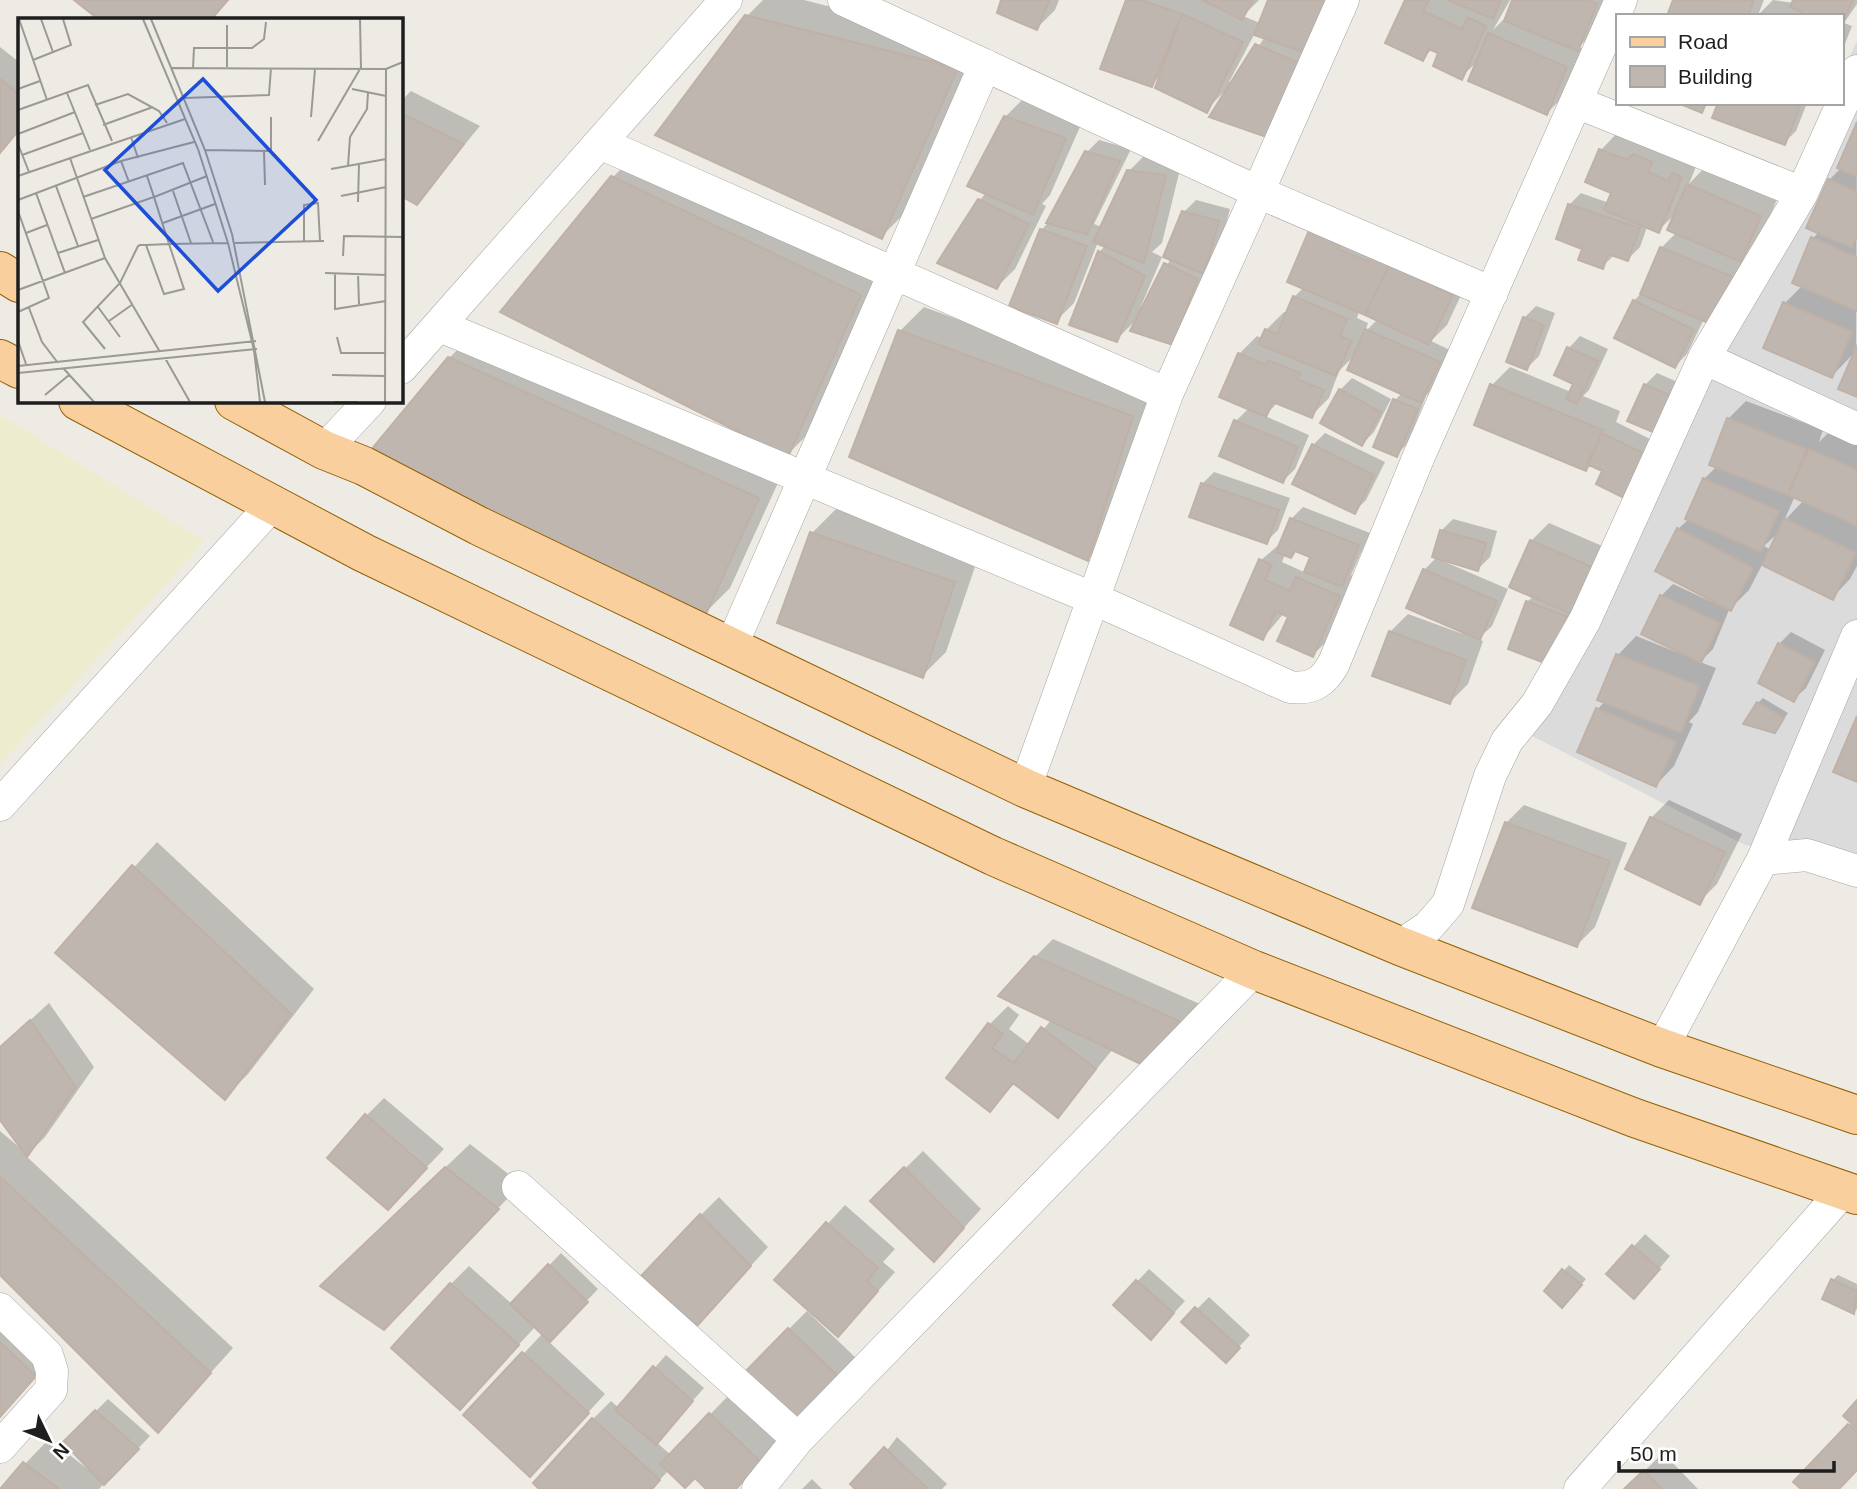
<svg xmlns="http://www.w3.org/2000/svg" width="1857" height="1489" font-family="Helvetica,sans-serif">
<rect width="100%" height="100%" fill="#eeebe4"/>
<path fill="#dcdbdb" d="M 1857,41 L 1857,869 L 1808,852 L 1745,845 L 1532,736 L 1705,356 Z"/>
<path fill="#ecedcf" d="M 0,415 L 205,541 L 0,765 Z"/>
<path fill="#0003" fill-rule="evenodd" d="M 77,0 L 229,0 L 213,19 L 100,19 Z
M 763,0 L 804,0 L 981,45 L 905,213 L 881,237 L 747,16 Z
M 1003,0 L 1059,0 L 1055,10 L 1037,28 Z
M 1128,0 L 1259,0 L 1243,16 L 1260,23 L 1270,0 L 1327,34 L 1289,119 L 1225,91 L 1206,110 L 1162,74 L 1151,85 ZM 1255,33 L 1265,37 L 1232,84 L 1229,82 Z
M 1407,0 L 1510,0 L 1493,30 L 1507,16 L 1514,0 L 1608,0 L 1595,31 L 1579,47 L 1584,49 L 1565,95 L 1547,113 L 1478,61 L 1461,77 L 1441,52 L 1433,48 L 1422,59 Z
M 1675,0 L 1764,0 L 1758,15 L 1773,0 L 1793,3 L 1795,0 L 1857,0 L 1857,4 L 1844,23 L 1852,26 L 1841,54 L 1841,16 L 1665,16 L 1670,14 Z
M 0,47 L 19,62 L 19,131 L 0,154 Z
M 411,91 L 480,126 L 416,203 L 401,193 L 401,101 Z
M 1023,99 L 1083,120 L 1050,195 L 1042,204 L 1046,206 L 1015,269 L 997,287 L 980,200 L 986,193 L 1005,117 Z
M 1720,103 L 1807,103 L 1796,131 L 1784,143 Z
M 1857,126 L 1856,344 L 1857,395 L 1855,352 L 1832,376 L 1785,303 L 1802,286 L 1813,238 L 1819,232 L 1829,180 L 1841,168 Z
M 1619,131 L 1699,159 L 1689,184 L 1706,166 L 1778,197 L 1759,242 L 1744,257 L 1750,259 L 1704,319 L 1687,354 L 1675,366 L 1634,301 L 1642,292 L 1661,248 L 1676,233 L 1675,214 L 1658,231 L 1647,227 L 1640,247 L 1628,259 L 1614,255 L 1602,267 L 1585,248 L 1569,205 L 1581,193 L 1609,203 L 1614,192 L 1587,181 L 1601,150 Z
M 1099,140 L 1131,149 L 1094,224 L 1102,227 L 1129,171 L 1147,153 L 1183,157 L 1162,243 L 1152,252 L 1162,257 L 1141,306 L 1144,308 L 1171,258 L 1184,212 L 1196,200 L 1230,209 L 1216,260 L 1184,332 L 1137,319 L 1116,340 L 1099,252 L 1106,245 L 1098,242 L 1074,303 L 1056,321 L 1041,230 L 1049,222 L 1087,152 Z
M 637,153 L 884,271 L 811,431 L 787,455 L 503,312 L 613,177 Z
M 1311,229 L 1470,276 L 1447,325 L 1431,341 L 1450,350 L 1432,389 L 1426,396 L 1408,443 L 1396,455 L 1395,400 L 1402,393 L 1355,355 L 1339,371 L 1329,398 L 1311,416 L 1278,402 L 1265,416 L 1309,435 L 1295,469 L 1283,481 L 1221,455 L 1236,421 L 1249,408 L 1239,354 L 1257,336 L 1263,339 L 1266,330 L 1284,312 L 1288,313 L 1294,297 L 1304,287 ZM 1359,312 L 1377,320 L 1365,332 L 1368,323 L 1357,318 Z
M 1536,306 L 1555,313 L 1539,356 L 1527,368 L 1524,318 Z
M 924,307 L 1156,392 L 1112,535 L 1088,559 L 900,331 Z
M 474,334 L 782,474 L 730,588 L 706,612 L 449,358 Z
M 1580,336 L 1608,349 L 1589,390 L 1583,396 L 1620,411 L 1616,422 L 1668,448 L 1604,471 L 1591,464 L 1586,469 L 1492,385 L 1510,367 L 1571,392 L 1575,383 L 1569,348 Z
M 1657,373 L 1689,387 L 1673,422 L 1645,385 Z
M 1352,378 L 1391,399 L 1374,432 L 1362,444 L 1340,390 Z
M 1746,401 L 1823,430 L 1819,442 L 1829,432 L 1857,444 L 1857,566 L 1850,579 L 1832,598 L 1763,563 L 1749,590 L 1729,610 L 1713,649 L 1700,662 L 1716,668 L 1698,712 L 1689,722 L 1693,724 L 1674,766 L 1656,785 L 1598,709 L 1605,701 L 1618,655 L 1636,636 L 1679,653 L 1661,596 L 1673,584 L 1712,602 L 1714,600 L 1678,529 L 1689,519 L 1704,479 L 1717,466 L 1728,419 ZM 1795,496 L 1804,500 L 1784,521 ZM 1779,532 L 1771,550 L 1764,546 Z
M 1325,433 L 1385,462 L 1366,500 L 1354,512 L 1313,445 Z
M 1214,472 L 1290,498 L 1278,530 L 1266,542 L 1202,484 Z
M 1303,507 L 1370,533 L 1351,575 L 1357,578 L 1331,637 L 1313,655 L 1290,616 L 1284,613 L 1263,638 L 1261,560 L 1281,543 L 1291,519 ZM 1297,550 L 1312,556 L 1304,572 L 1282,562 L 1285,554 L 1291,556 Z
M 836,509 L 978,558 L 946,652 L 922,676 L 812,533 Z
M 1453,519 L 1497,531 L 1490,557 L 1478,569 L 1445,562 L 1508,589 L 1492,626 L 1478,639 L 1483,641 L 1468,684 L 1450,702 L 1390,632 L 1408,614 L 1463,634 L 1424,570 L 1437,557 L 1441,531 Z
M 1549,523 L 1623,555 L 1562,651 L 1527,602 L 1534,596 L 1531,541 Z
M 1791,632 L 1825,650 L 1806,688 L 1794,699 L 1779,644 Z
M 1763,698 L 1788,713 L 1775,731 L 1758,703 Z
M 1669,800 L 1742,834 L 1717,884 L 1699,902 L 1651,818 Z
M 1524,805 L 1627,843 L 1595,927 L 1577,945 L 1506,823 Z
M 157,842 L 314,989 L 248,1074 L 224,1098 L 57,953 Z
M 1053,939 L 1202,1005 L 1165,1046 L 1113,1049 L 1058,1116 L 1015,1083 L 990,1110 L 990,1024 L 1008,1006 L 1019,1015 L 1009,1029 L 1030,1045 L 1052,1019 L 1035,957 Z
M 49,1003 L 94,1067 L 45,1137 L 26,1156 L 233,1348 L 158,1431 L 0,1273 L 0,1131 L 25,1152 L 0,1117 L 0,1048 Z
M 384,1098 L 444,1149 L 406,1189 L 366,1116 Z
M 470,1144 L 521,1184 L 408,1304 L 346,1262 Z
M 923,1151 L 981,1209 L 952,1241 L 872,1201 Z
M 719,1197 L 768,1247 L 715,1305 L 701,1215 Z
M 845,1205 L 895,1249 L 883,1262 L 895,1272 L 856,1316 L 776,1280 Z
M 1645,1234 L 1670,1256 L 1646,1284 L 1609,1274 Z
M 561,1253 L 598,1289 L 548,1341 L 605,1394 L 548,1456 L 466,1415 L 543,1333 L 536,1326 L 460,1408 L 451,1284 L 469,1266 L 512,1304 Z
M 1569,1265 L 1586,1279 L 1568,1300 L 1546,1291 Z
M 1149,1269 L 1185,1301 L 1163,1325 L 1115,1305 Z
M 1838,1275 L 1857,1284 L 1857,1309 L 1854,1312 L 1833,1280 Z
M 0,1295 L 59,1351 L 0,1417 Z
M 1209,1297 L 1250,1335 L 1226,1361 L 1184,1322 Z
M 807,1311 L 859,1361 L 814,1410 L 789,1329 Z
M 666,1355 L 704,1388 L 656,1442 L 671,1455 L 728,1396 L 778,1443 L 734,1489 L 709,1489 L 695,1476 L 669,1470 L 651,1489 L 542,1489 L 593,1419 L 611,1401 L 619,1408 Z
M 108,1399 L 150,1436 L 99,1489 L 1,1489 L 49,1439 L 89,1470 L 65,1442 Z
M 1857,1402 L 1857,1468 L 1837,1489 L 1803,1489 L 1796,1482 L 1852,1422 Z
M 897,1437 L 947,1484 L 942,1489 L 858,1489 Z
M 1663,1453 L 1698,1489 L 1626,1489 Z
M 812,1479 L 822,1489 L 802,1489 Z"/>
<path fill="#bfb6b0" stroke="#c0b1a7" stroke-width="2" d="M 74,0 L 228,0 L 211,19 L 98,19 Z
M 1001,0 L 1050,0 L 1037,30 L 997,13 Z
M 1126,0 L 1141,0 L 1182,14 L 1152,87 L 1100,69 Z
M 1202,0 L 1253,0 L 1242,20 Z
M 1268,0 L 1333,0 L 1309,54 L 1254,35 Z
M 1405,0 L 1429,0 L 1423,11 L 1462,29 L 1468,17 L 1486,26 L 1462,80 L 1433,66 L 1438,53 L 1429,49 L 1423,61 L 1385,43 Z
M 1448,0 L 1501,0 L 1493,19 Z
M 1512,0 L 1588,0 L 1597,4 L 1578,51 L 1504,21 Z
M 1673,0 L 1741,1 L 1754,0 L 1748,16 L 1667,16 Z
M 1793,0 L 1853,0 L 1841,27 L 1841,16 L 1810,16 L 1790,7 Z
M 1182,14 L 1243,42 L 1207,113 L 1155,88 Z
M 745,15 L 958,68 L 882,239 L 655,135 Z
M 1488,33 L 1567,67 L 1547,115 L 1468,81 Z
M 1255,44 L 1306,66 L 1272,139 L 1209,117 Z
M 0,79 L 19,94 L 19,130 L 0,153 Z
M 1678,103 L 1706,103 L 1702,113 Z
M 1718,103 L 1801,103 L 1785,145 L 1712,118 Z
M 401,113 L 464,144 L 417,205 L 401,196 Z
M 1004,116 L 1066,138 L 1033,215 L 967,186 Z
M 1857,122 L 1857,177 L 1837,168 Z
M 1599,149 L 1627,160 L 1633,154 L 1652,162 L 1648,172 L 1668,181 L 1672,173 L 1682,177 L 1659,233 L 1604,210 L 1611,193 L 1585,182 Z
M 1085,151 L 1120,161 L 1087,234 L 1046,223 Z
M 1127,170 L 1166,175 L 1144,263 L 1093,242 Z
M 611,176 L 861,295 L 788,457 L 500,312 Z
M 1828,179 L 1857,192 L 1857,237 L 1852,248 L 1806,228 Z
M 1687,184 L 1761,216 L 1741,262 L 1667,230 Z
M 978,199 L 1029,224 L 997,289 L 937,263 Z
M 1568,204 L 1640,228 L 1628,261 L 1608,254 L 1603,269 L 1578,260 L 1582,249 L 1556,239 Z
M 1182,211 L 1219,221 L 1204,274 L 1163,257 Z
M 1310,228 L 1342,241 L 1338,249 L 1369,262 L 1374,251 L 1389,265 L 1365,315 L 1287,282 Z
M 1040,229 L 1087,246 L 1057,324 L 1009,306 Z
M 1811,237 L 1857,257 L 1857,311 L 1792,283 Z
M 1660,247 L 1733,277 L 1713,325 L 1640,294 Z
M 1098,251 L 1145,276 L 1117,342 L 1069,325 Z
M 1164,263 L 1198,279 L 1173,345 L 1130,331 Z
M 1389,265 L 1453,295 L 1429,345 L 1365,315 Z
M 1293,296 L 1347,319 L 1340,336 L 1352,341 L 1336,376 L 1258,344 L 1265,329 L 1277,334 Z
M 1633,300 L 1694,330 L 1675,368 L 1614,338 Z
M 1783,302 L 1852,332 L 1832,378 L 1763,348 Z
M 1523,317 L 1544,325 L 1527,370 L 1506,362 Z
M 1365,329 L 1440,362 L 1421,403 L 1347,370 Z
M 898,330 L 1133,416 L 1088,561 L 849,457 Z
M 1857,345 L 1857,397 L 1838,389 Z
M 1567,347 L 1598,361 L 1577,404 L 1566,399 L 1573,384 L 1554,375 Z
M 1238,353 L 1266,365 L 1268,360 L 1300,373 L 1297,379 L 1324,390 L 1312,418 L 1273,402 L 1266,417 L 1219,397 Z
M 448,357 L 759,498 L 706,614 L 360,463 Z
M 1490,384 L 1603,430 L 1586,471 L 1474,425 Z
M 1644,384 L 1678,399 L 1662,436 L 1627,421 Z
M 1339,389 L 1381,412 L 1362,446 L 1320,423 Z
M 1393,399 L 1418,409 L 1397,457 L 1373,447 Z
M 1727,418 L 1806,449 L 1788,495 L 1709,465 Z
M 1234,420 L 1298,447 L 1283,483 L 1219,456 Z
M 1602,433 L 1657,460 L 1636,504 L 1596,484 L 1602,471 L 1587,464 Z
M 1312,444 L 1374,475 L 1355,514 L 1292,484 Z
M 1809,449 L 1857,470 L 1857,526 L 1788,495 Z
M 1703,478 L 1779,511 L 1761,552 L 1685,519 Z
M 1201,483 L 1279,510 L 1267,544 L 1189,517 Z
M 1290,518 L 1359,545 L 1342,587 L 1304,572 L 1310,557 L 1295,551 L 1291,558 L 1276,552 Z
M 1784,518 L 1856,553 L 1833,600 L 1762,565 Z
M 1677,528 L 1753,568 L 1731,611 L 1655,571 Z
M 1440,530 L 1486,543 L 1478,571 L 1432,557 Z
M 810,532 L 955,582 L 923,678 L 777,623 Z
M 1530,540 L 1606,573 L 1585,620 L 1509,587 Z
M 1259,559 L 1272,565 L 1265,580 L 1290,591 L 1296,577 L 1340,596 L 1313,657 L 1277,641 L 1288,617 L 1276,611 L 1263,640 L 1230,625 Z
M 1423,569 L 1497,601 L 1480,640 L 1406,608 Z
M 1660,595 L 1720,623 L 1701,663 L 1641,634 Z
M 1526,601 L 1568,617 L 1550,665 L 1508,649 Z
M 1389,631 L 1466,660 L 1450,704 L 1372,676 Z
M 1778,643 L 1815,662 L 1794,702 L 1758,683 Z
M 1616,654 L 1699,686 L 1681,733 L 1597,700 Z
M 1757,702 L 1784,718 L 1775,733 L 1743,724 Z
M 1596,708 L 1676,742 L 1656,787 L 1577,752 Z
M 1857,716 L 1857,782 L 1833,772 Z
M 1650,817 L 1725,852 L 1700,905 L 1625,869 Z
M 1505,822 L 1610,861 L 1577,947 L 1472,908 Z
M 132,865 L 291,1014 L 225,1100 L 55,953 Z
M 1034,956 L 1186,1024 L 1147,1067 L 998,996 Z
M 30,1020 L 76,1087 L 27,1157 L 0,1120 L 0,1047 Z
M 988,1023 L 1003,1034 L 992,1048 L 1014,1063 L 1041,1027 L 1096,1069 L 1058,1118 L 1013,1083 L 990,1112 L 946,1078 Z
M 365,1114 L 427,1168 L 388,1210 L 327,1158 Z
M 445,1167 L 499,1209 L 384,1330 L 320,1286 Z
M 904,1167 L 964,1228 L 934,1262 L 870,1201 Z
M 0,1177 L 211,1373 L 158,1433 L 0,1275 Z
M 700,1214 L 751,1266 L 697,1326 L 641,1276 Z
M 826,1222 L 878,1268 L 867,1281 L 878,1291 L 838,1337 L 774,1280 Z
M 1632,1245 L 1660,1269 L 1634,1299 L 1606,1274 Z
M 548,1264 L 588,1302 L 550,1342 L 510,1304 Z
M 1562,1269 L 1582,1285 L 1562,1308 L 1544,1291 Z
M 1831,1279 L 1857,1291 L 1854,1314 L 1822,1299 Z
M 1136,1280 L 1174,1313 L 1151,1340 L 1113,1305 Z
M 450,1283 L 519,1345 L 460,1410 L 391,1348 Z
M 1195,1307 L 1240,1348 L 1226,1363 L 1181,1322 Z
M 788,1328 L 842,1380 L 796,1430 L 740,1377 Z
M 0,1342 L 36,1376 L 0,1417 Z
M 522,1352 L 589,1413 L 530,1477 L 463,1415 Z
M 653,1366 L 693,1401 L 656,1445 L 615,1410 Z
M 1857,1400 L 1857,1428 L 1843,1416 Z
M 95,1410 L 139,1449 L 104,1485 L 63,1442 Z
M 709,1413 L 761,1462 L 736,1489 L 706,1489 L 695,1478 L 685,1488 L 660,1464 Z
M 592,1418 L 660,1480 L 652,1489 L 539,1489 L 533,1483 Z
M 1848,1424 L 1857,1432 L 1857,1470 L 1839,1489 L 1801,1489 L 1793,1482 Z
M 884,1447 L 928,1489 L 855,1489 L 850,1484 Z
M 23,1462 L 59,1489 L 0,1489 Z
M 1644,1470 L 1662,1489 L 1624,1489 Z"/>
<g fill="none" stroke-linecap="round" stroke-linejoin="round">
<defs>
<path id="street" d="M 844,0 L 1258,192 L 1167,394 L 1025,788
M 1343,0 L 1258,192 L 1492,293
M 1576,102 L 1802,193
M 600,143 L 1167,394
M 440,326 L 1092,598 L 1290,687 C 1312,690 1324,682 1334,663 L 1419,456 L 1621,0
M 1704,358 L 1857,429
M 401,368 L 726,0
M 324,450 L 370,401
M 731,647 L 985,65
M 0,805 L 272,505
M 1763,859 L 1807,855 L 1857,871
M 1400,946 L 1428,927 L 1448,904 L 1490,776 L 1507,741 L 1537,704 L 1585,620 L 1704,358 L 1802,193 L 1857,71
M 1662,1048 L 1763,859 L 1857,636
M 518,1187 L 798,1439
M 0,1309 L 47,1355 L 52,1371 L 51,1390 L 0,1447
M 758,1489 L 798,1439 L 1254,970
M 1580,1489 L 1844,1190"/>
<path id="primary" d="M 0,271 L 19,283
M 0,359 L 19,369
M 78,401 L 364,553 L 993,856 L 1254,970 L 1635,1118 L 1857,1195
M 234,401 L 324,450 L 364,466 L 479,526 L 1025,788 L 1400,946 L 1662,1048 L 1857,1115"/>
</defs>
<use href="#street" stroke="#a5a5a5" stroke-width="33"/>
<use href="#primary" stroke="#936004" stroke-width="40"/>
<use href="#street" stroke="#fff" stroke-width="32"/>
<use href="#primary" stroke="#f9cf9e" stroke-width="38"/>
</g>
<g transform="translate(18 18)">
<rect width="385" height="385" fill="#eeebe4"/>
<path fill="none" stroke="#9b9995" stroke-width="2" d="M 1,1 L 29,82M 23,1 L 35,34M 125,1 L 180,131 L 210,225 L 236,332 L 242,384M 133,1 L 187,132 L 214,216 L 247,384M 342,1 L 343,51M 209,7 L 209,49M 15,42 L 53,27 L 45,1M 154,50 L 368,51 L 385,44M 175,50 L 176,30 L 234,30 L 246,21 L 248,4M 0,71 L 22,63M 334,71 L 368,78M 49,75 L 72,132M 166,80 L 251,77 L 253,50M 77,87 L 110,76 L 141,93 L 149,105M 0,92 L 70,67 L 94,123M 293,99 L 297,51M 85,107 L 135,89M 0,116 L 57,94M 113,119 L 120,140M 300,123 L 342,51M 0,126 L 11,154M 187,132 L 253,133 L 253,99M 246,133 L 247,167M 4,137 L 65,115M 52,140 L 87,240 L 142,334M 103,143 L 111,164M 330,148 L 332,119 L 349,91 L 350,74M 313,151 L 368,141M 0,158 L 167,101M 189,158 L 136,179 L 151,226 L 210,225M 38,168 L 60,228M 155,173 L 173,225M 18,175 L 47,255M 323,178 L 368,169M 65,179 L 165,145 L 195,224M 0,182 L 103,143 L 176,124M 340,184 L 341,146M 0,193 L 31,280 L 0,294M 73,201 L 136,179 L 129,158M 145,205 L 197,186M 8,215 L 29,207M 286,224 L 286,187 L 300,185 L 302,223M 217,225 L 306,223M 40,235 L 80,222M 325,238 L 326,218 L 385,219M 307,255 L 368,257M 317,256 L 317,291 L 368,283M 340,256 L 341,286M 0,272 L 87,240M 80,289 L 102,319M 11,290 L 24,324 L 40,345M 91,303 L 115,286M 319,319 L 323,335 L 367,335M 0,323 L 8,346M 87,331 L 65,304 L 102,265 L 120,228 L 122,227 L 128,227 L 151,226 L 166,271 L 146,276 L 128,227M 147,340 L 172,384M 0,348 L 238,323M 46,351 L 76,384M 0,355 L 239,331M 314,357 L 367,358M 27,377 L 51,357M 316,384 L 339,384M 367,384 L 368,51"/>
<path fill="#1d4ed8" fill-opacity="0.15" stroke="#1d4ed8" stroke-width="3.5" d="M 185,61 L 298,182 L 200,273 L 87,152 Z"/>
<rect width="385" height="385" fill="none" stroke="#1e1e1e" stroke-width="3.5"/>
</g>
<rect x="1616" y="14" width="228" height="91" fill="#ffffff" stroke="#a5a5a5" stroke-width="2"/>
<rect x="1630" y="37" width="35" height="10" fill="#f9cf9e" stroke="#a5a5a5" stroke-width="2"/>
<text x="1678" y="49" font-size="21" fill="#1e1e1e">Road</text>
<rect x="1630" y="66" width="35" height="21" fill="#bfb6b0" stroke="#a5a5a5" stroke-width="2"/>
<text x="1678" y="84" font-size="21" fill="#1e1e1e">Building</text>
<g transform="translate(49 1440) rotate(133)" stroke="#ffffff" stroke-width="5" paint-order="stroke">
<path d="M0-5L12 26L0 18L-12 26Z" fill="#1e1e1e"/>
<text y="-10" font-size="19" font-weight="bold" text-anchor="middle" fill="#1e1e1e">N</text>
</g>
<path d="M1619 1461v10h215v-10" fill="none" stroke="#1e1e1e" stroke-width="3.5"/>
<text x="1630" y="1461" font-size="21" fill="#1e1e1e" stroke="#ffffff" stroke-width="5" paint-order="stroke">50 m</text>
</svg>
